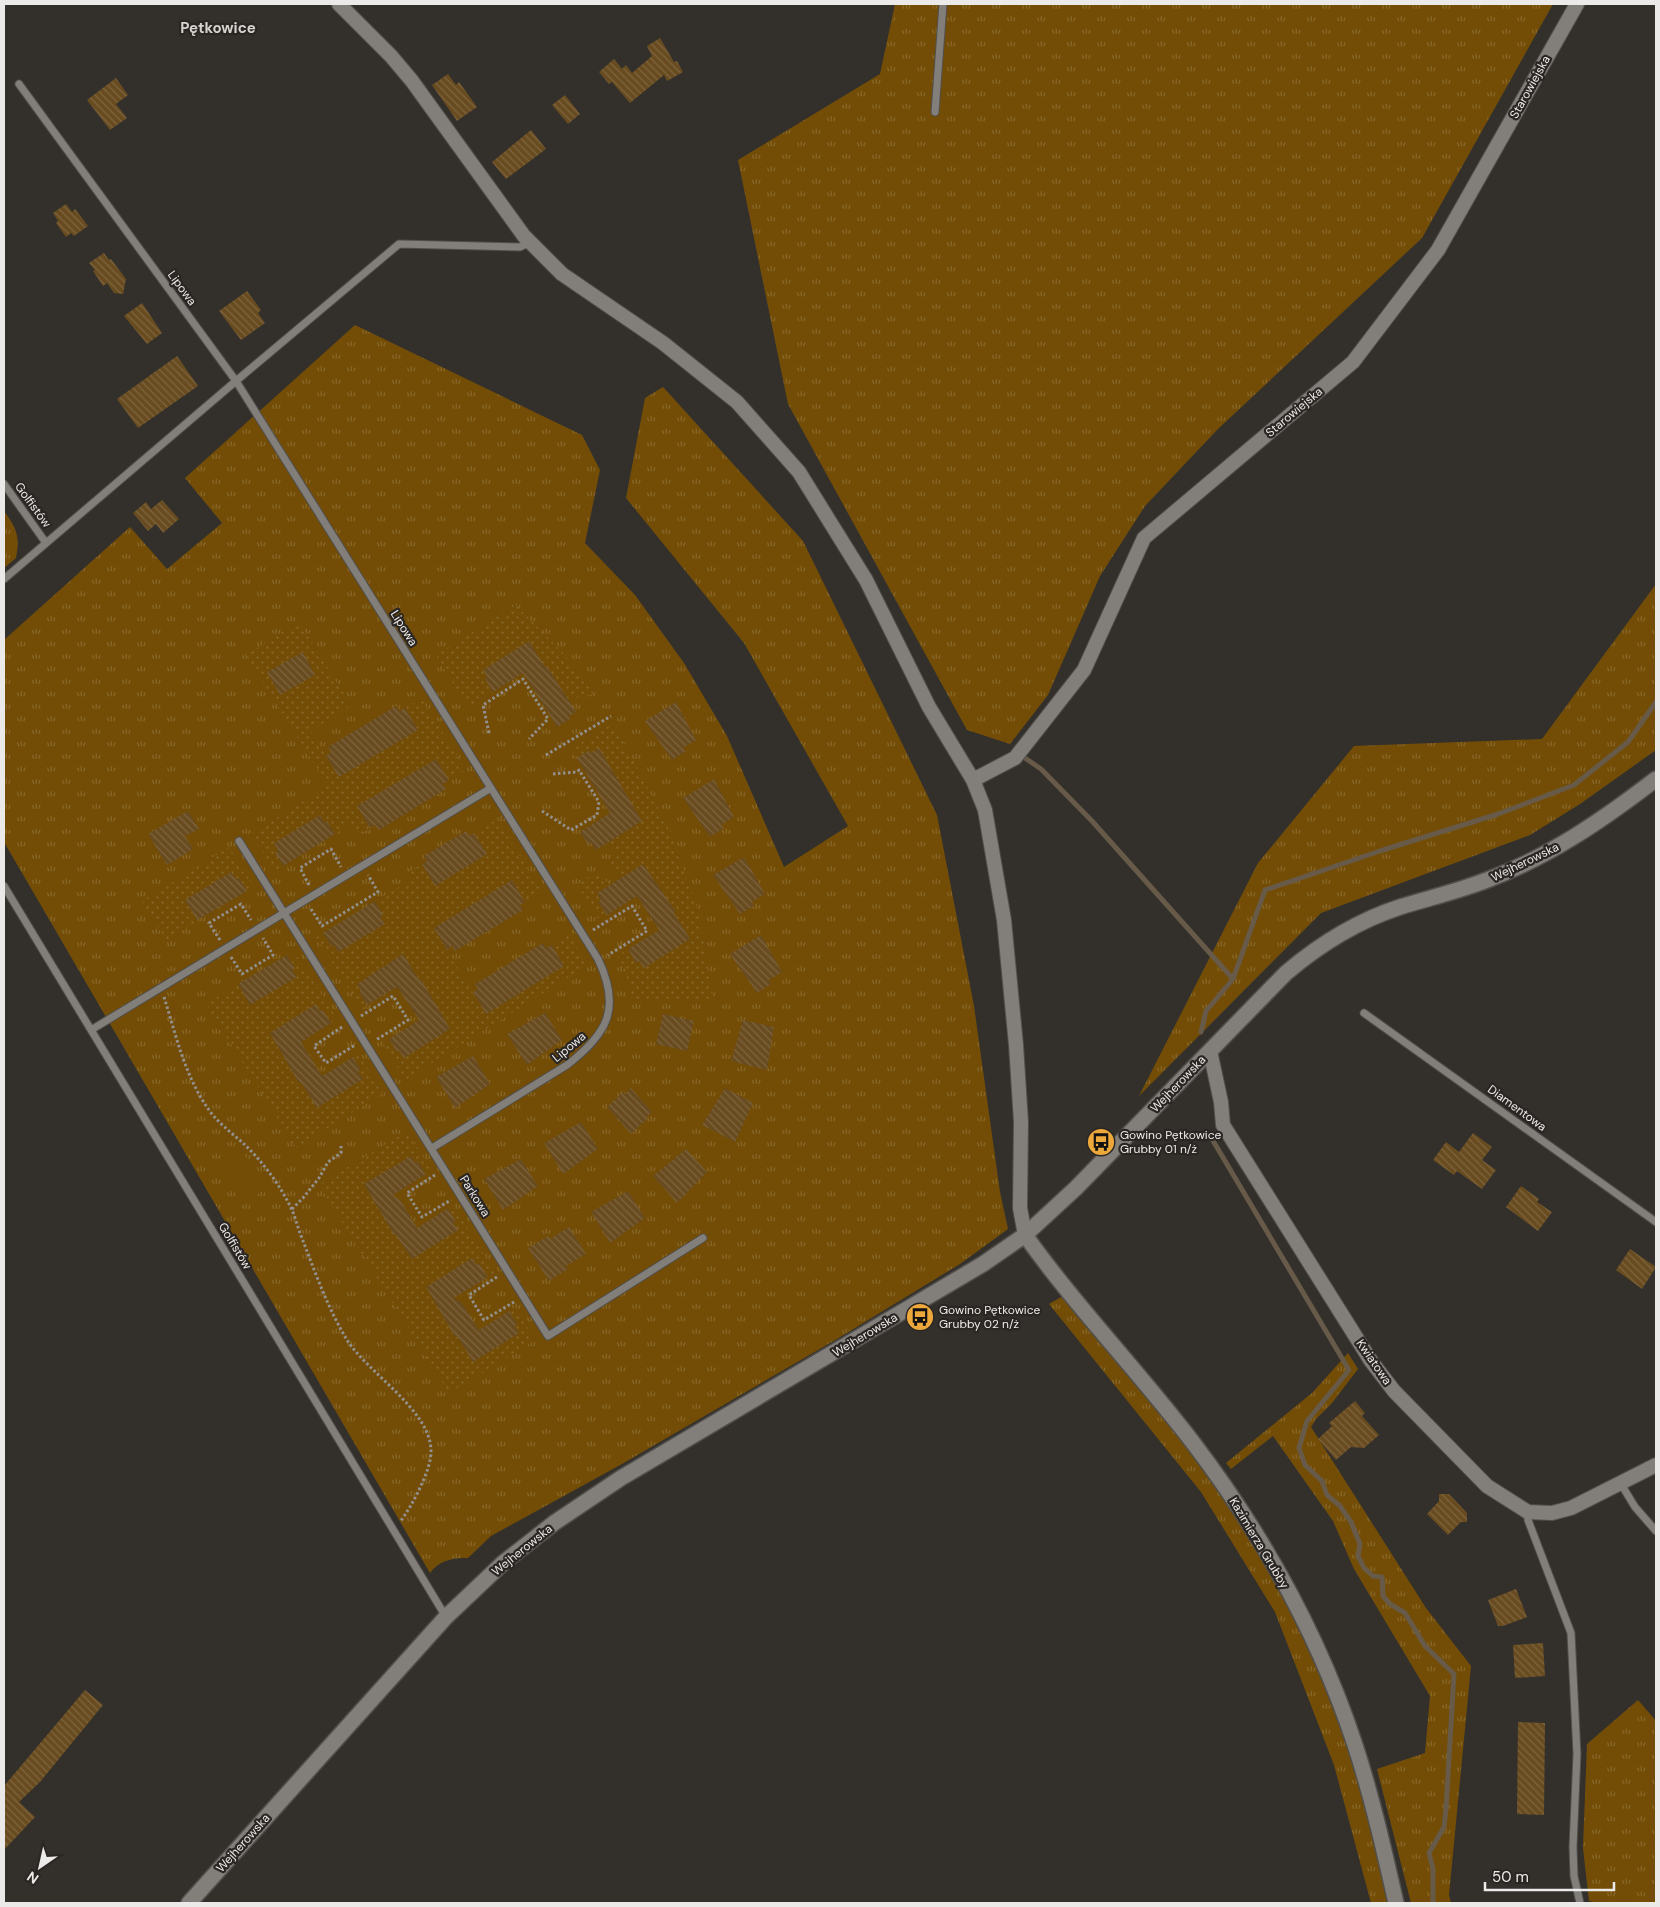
<svg xmlns="http://www.w3.org/2000/svg" width="1660" height="1907" font-family="'DM Sans',sans-serif">
<defs>
<pattern id="grass-tufts" width="24" height="20" patternUnits="userSpaceOnUse" patternTransform="scale(1.25)"><rect width="24" height="20" fill="#734d06"/><path d="M3 7l-1-3M5 7V3M7 7l1-3M15 17l-1-3M17 17v-4M19 17l1-3" fill="none" stroke="#87672a"/></pattern>
<pattern id="garden-dots" width="8" height="8" patternUnits="userSpaceOnUse" patternTransform="scale(1.25)"><rect width="8" height="8" fill="#734d06"/><path d="M2 2h.1M6 6h.1" fill="none" stroke="#87672a" stroke-width="1.8" stroke-linecap="round"/></pattern>
<pattern id="building-back-hatch" width="6" height="6" patternUnits="userSpaceOnUse" patternTransform="scale(1.25)"><rect width="6" height="6" fill="#684b1f"/><path d="M-1 5l2 2M0 0l6 6M5-1l2 2" fill="none" stroke="#7e6540"/></pattern>
</defs>
<rect width="100%" height="100%" fill="#33302c"/>
<path fill="url(#grass-tufts)" d="M 895,4 L 1553,4 L 1422,238 L 1218,429 L 1145,506 L 1100,576 L 1048,695 L 1010,744 L 967,730 L 788,404 L 738,160 L 880,74 Z
M 355,325 L 582,435 L 600,470 L 585,543 L 635,595 L 684,663 L 727,736 L 784,867 L 848,826 L 744,643 L 626,498 L 645,398 L 663,387 L 803,541 L 937,815 L 974,1006 L 1000,1192 L 1008,1229 L 960,1264 L 837,1339 L 622,1464 L 491,1536 L 468,1558 C 452,1558 440,1560 430,1573 L 4,842 L 4,640 L 130,527 L 167,569 L 222,523 L 185,478 Z
M 4,511 C 17,529 20,536 16,558 L 4,568 Z
M 1656,584 L 1656,750 L 1580,804 L 1530,835 L 1321,913 L 1139,1096 L 1258,863 L 1354,746 L 1542,739 Z
M 1063,1296 C 1122,1368 1185,1437 1236,1515 C 1291,1600 1332,1693 1361,1789 C 1372,1826 1379,1865 1388,1903 L 1371,1903 L 1334,1765 L 1275,1612 L 1201,1492 L 1049,1304 Z
M 1348,1353 L 1358,1369 L 1332,1403 L 1316,1419 L 1311,1427 L 1426,1608 L 1471,1666 L 1449,1895 L 1451,1903 L 1411,1903 L 1377,1769 L 1425,1753 L 1430,1696 L 1354,1569 L 1333,1521 L 1273,1436 L 1231,1469 L 1226,1463 L 1312,1393 Z
M 1638,1700 L 1656,1721 L 1656,1903 L 1598,1903 L 1589,1901 L 1583,1848 L 1587,1744 Z"/>
<path fill="#734d06" d="M 240,1150 L 269,1185 L 249,1201 L 220,1167 Z"/>
<path fill="url(#garden-dots)" d="M 516,605 L 565,655 L 594,694 L 568,699 L 547,666 L 544,667 L 541,662 L 542,661 L 529,641 L 483,670 L 487,677 L 485,679 L 493,692 L 468,707 L 436,655 Z
M 299,622 L 351,705 L 311,731 L 339,777 L 418,730 L 405,708 L 421,698 L 466,770 L 449,780 L 436,759 L 357,806 L 370,828 L 359,835 L 352,824 L 335,834 L 328,821 L 325,823 L 320,816 L 274,843 L 278,851 L 276,852 L 283,866 L 275,871 L 251,834 L 328,786 L 246,655 Z
M 614,723 L 672,835 L 697,907 L 714,1001 L 631,1000 L 626,971 L 617,956 L 628,949 L 636,962 L 639,961 L 644,968 L 690,939 L 673,914 L 675,912 L 661,889 L 658,891 L 620,879 L 610,863 L 617,858 L 608,843 L 642,821 L 625,796 L 627,794 L 599,748 L 591,753 L 589,750 L 577,758 L 571,749 Z
M 497,819 L 542,892 L 525,902 L 512,881 L 434,928 L 485,1014 L 564,967 L 552,945 L 569,935 L 588,965 L 405,1080 L 383,1043 L 389,1039 L 397,1052 L 399,1051 L 404,1058 L 450,1029 L 438,1009 L 433,1004 L 435,1002 L 421,979 L 418,981 L 403,955 L 357,983 L 361,991 L 359,993 L 367,1005 L 361,1009 L 316,937 L 323,933 L 331,946 L 385,924 L 380,917 L 383,915 L 375,901 L 411,880 L 407,873 L 422,864 L 435,886 L 487,854 L 474,833 Z
M 229,847 L 254,887 L 247,891 L 239,878 L 236,879 L 231,872 L 185,900 L 197,921 L 166,940 L 142,901 Z
M 599,870 L 609,885 L 597,893 L 601,900 L 599,902 L 607,915 L 599,920 L 577,885 Z
M 298,957 L 337,1019 L 331,1023 L 323,1010 L 320,1011 L 316,1004 L 270,1033 L 287,1058 L 284,1060 L 298,1083 L 302,1081 L 317,1108 L 362,1079 L 358,1072 L 361,1070 L 353,1057 L 358,1053 L 383,1093 L 296,1148 L 206,1004 L 238,984 L 250,1005 L 297,976 L 292,970 L 295,968 L 291,961 Z
M 407,1131 L 432,1171 L 426,1174 L 418,1161 L 415,1163 L 411,1156 L 365,1184 L 382,1209 L 379,1212 L 394,1234 L 396,1233 L 412,1259 L 458,1230 L 453,1223 L 456,1221 L 448,1208 L 453,1205 L 495,1272 L 488,1277 L 480,1264 L 477,1265 L 472,1258 L 426,1287 L 443,1312 L 440,1314 L 455,1337 L 458,1336 L 473,1362 L 519,1333 L 515,1326 L 517,1324 L 509,1311 L 515,1307 L 535,1340 L 449,1393 L 319,1185 Z"/>
<g fill="none" stroke-linecap="round" stroke-linejoin="round">
<path stroke="#675a48" stroke-width="5" d="M 1025,758 L 1041,769 L 1092,821 L 1233,979
M 1201,1032 L 1206,1011 L 1233,979 L 1265,890 L 1383,850 L 1498,814 L 1574,785 L 1628,742 L 1656,702
M 1212,1139 L 1349,1370 L 1307,1421 L 1299,1448 L 1305,1465 L 1322,1481 L 1327,1495 L 1340,1506 L 1351,1522 L 1360,1544 L 1358,1556 L 1364,1568 L 1373,1576 L 1382,1577 L 1383,1596 L 1390,1604 L 1405,1613 L 1425,1646 L 1454,1674 L 1446,1809 L 1444,1827 L 1429,1853 L 1433,1869 L 1433,1903"/>
</g>
<path fill="url(#building-back-hatch)" d="M 660,38 L 674,62 L 677,61 L 683,72 L 667,81 L 664,75 L 630,103 L 612,82 L 609,84 L 599,72 L 614,59 L 622,69 L 626,65 L 632,73 L 652,56 L 647,46 Z
M 448,74 L 456,85 L 459,82 L 477,107 L 457,121 L 432,85 Z
M 116,78 L 128,95 L 116,104 L 127,118 L 110,130 L 87,100 Z
M 565,95 L 580,114 L 568,124 L 552,105 Z
M 531,130 L 546,149 L 506,179 L 492,162 Z
M 66,204 L 72,212 L 75,209 L 88,226 L 74,236 L 71,233 L 66,237 L 56,223 L 58,221 L 53,213 Z
M 104,253 L 109,260 L 111,259 L 126,279 L 123,294 L 114,293 L 107,283 L 103,286 L 93,271 L 95,270 L 89,263 Z
M 247,291 L 261,310 L 258,313 L 265,323 L 241,340 L 219,311 Z
M 142,303 L 162,333 L 147,344 L 124,316 Z
M 177,356 L 198,386 L 138,428 L 117,399 Z
M 162,500 L 179,519 L 163,533 L 156,524 L 148,531 L 133,513 L 146,502 L 151,509 Z
M 529,641 L 545,667 L 547,666 L 576,712 L 569,716 L 570,719 L 557,727 L 523,673 L 493,692 L 485,679 L 487,677 L 483,670 Z
M 303,652 L 315,675 L 280,695 L 267,672 Z
M 676,702 L 696,740 L 683,748 L 686,751 L 672,760 L 645,721 Z
M 396,706 L 399,711 L 405,708 L 418,730 L 339,777 L 326,756 L 331,752 L 328,747 Z
M 599,748 L 642,821 L 596,850 L 591,843 L 588,844 L 580,832 L 610,813 L 577,758 L 590,750 L 591,753 Z
M 436,759 L 449,780 L 443,784 L 446,789 L 379,830 L 375,825 L 370,828 L 357,806 Z
M 714,779 L 734,817 L 721,825 L 724,828 L 710,837 L 683,798 Z
M 188,811 L 199,829 L 185,836 L 193,849 L 167,865 L 148,834 Z
M 320,815 L 325,823 L 327,821 L 335,834 L 283,866 L 275,852 L 278,851 L 274,843 Z
M 466,831 L 469,836 L 474,833 L 487,854 L 435,886 L 422,864 L 427,861 L 424,856 Z
M 744,857 L 765,894 L 752,902 L 754,906 L 740,914 L 713,875 Z
M 643,864 L 676,912 L 674,913 L 690,939 L 644,968 L 639,961 L 636,963 L 628,949 L 659,930 L 637,896 L 607,915 L 598,902 L 601,900 L 597,893 Z
M 231,872 L 236,879 L 239,878 L 247,891 L 197,920 L 185,900 Z
M 512,880 L 525,902 L 520,905 L 523,910 L 455,951 L 452,946 L 447,950 L 434,928 Z
M 375,901 L 383,915 L 380,917 L 385,924 L 338,952 L 334,945 L 331,946 L 323,933 Z
M 761,935 L 782,972 L 769,980 L 771,984 L 757,993 L 730,954 Z
M 543,943 L 546,948 L 552,945 L 564,966 L 486,1014 L 473,992 L 478,989 L 475,984 Z
M 403,954 L 419,980 L 421,979 L 450,1029 L 404,1058 L 399,1051 L 397,1052 L 389,1039 L 419,1020 L 397,987 L 367,1005 L 359,992 L 361,991 L 357,984 Z
M 287,955 L 295,968 L 292,970 L 297,977 L 250,1005 L 238,984 Z
M 316,1004 L 320,1011 L 323,1010 L 331,1023 L 301,1042 L 322,1076 L 353,1057 L 361,1070 L 358,1072 L 363,1079 L 317,1108 L 301,1082 L 299,1083 L 270,1033 Z
M 545,1013 L 562,1040 L 527,1065 L 507,1034 Z
M 663,1014 L 694,1021 L 687,1051 L 656,1044 Z
M 743,1020 L 774,1027 L 767,1070 L 731,1061 Z
M 473,1056 L 490,1084 L 455,1108 L 436,1077 Z
M 631,1088 L 652,1112 L 646,1117 L 648,1118 L 631,1134 L 607,1107 L 623,1092 L 625,1094 Z
M 725,1088 L 753,1103 L 735,1142 L 702,1125 Z
M 581,1122 L 598,1149 L 563,1174 L 544,1143 Z
M 1473,1133 L 1492,1147 L 1482,1160 L 1496,1170 L 1482,1189 L 1457,1171 L 1454,1175 L 1433,1160 L 1446,1142 L 1459,1152 Z
M 686,1149 L 707,1172 L 677,1203 L 653,1176 Z
M 411,1156 L 415,1163 L 418,1161 L 426,1174 L 393,1195 L 401,1201 L 417,1228 L 448,1208 L 456,1222 L 453,1223 L 458,1230 L 412,1259 L 395,1234 L 394,1235 L 364,1184 Z
M 521,1159 L 538,1186 L 503,1210 L 484,1179 Z
M 1521,1186 L 1539,1199 L 1537,1202 L 1552,1212 L 1538,1231 L 1506,1207 Z
M 628,1191 L 645,1218 L 610,1243 L 591,1212 Z
M 569,1227 L 586,1254 L 566,1266 L 568,1269 L 549,1281 L 528,1248 L 548,1236 L 550,1239 Z
M 1630,1249 L 1656,1267 L 1642,1289 L 1616,1270 Z
M 472,1258 L 477,1265 L 479,1263 L 488,1277 L 454,1298 L 462,1303 L 479,1330 L 509,1311 L 517,1324 L 515,1326 L 519,1333 L 473,1362 L 457,1336 L 455,1337 L 426,1287 Z
M 1355,1401 L 1365,1413 L 1362,1416 L 1379,1435 L 1364,1448 L 1351,1447 L 1336,1460 L 1318,1439 L 1332,1426 L 1329,1423 Z
M 1439,1494 L 1449,1494 L 1467,1513 L 1467,1522 L 1461,1522 L 1448,1535 L 1427,1514 L 1439,1501 Z
M 1516,1589 L 1527,1617 L 1503,1626 L 1498,1626 L 1488,1600 Z
M 1543,1643 L 1545,1676 L 1515,1678 L 1513,1645 Z
M 85,1690 L 103,1705 L 40,1782 L 19,1802 L 35,1817 L 4,1850 L 4,1786 Z
M 1518,1722 L 1545,1723 L 1544,1815 L 1517,1814 Z"/>
<g fill="none" stroke-linecap="round" stroke-linejoin="round">
<defs>
<path id="lane" d="M 19,84 L 236,381 L 598,959 C 622,1009 607,1034 567,1065 L 432,1148
M 935,112 L 943,4
M 4,484 L 46,543
M 4,579 L 236,381 L 399,244 L 520,247 L 530,242
M 239,841 L 284,913 L 491,788
M 4,886 L 446,1617
M 1364,1013 L 1656,1222
M 91,1030 L 284,913 L 548,1336 L 703,1238
M 1621,1484 L 1635,1507 L 1656,1531
M 1528,1512 L 1528,1520 L 1571,1633 L 1577,1754 L 1573,1847 L 1574,1876 L 1580,1903"/>
<path id="street" d="M 339,4 L 391,56 L 412,81 L 524,236 L 562,274 L 663,343 L 737,402 L 799,472 L 866,580 L 929,707 L 973,780 L 985,810 L 1004,920 L 1016,1045 L 1021,1122 L 1020,1208 L 1025,1235
M 973,780 L 1015,758 L 1084,670 L 1144,538 L 1353,362 L 1438,250 L 1577,4
M 1210,1051 L 1221,1102 L 1223,1125 L 1371,1361 L 1394,1391 L 1487,1486 L 1528,1512 L 1552,1513 L 1571,1508 L 1656,1465"/>
<path id="secondary" d="M 1025,1235 C 1077,1308 1140,1373 1194,1444 C 1263,1535 1319,1636 1355,1745 C 1372,1797 1384,1850 1396,1903
M 189,1903 L 446,1617 L 503,1563 L 554,1523 L 621,1478 L 983,1264 L 1025,1235 L 1076,1188 L 1286,973 C 1320,944 1357,921 1400,907 C 1429,898 1459,891 1487,880 C 1549,857 1604,819 1656,779"/>
</defs>
<use href="#lane" stroke="#514f4c" stroke-width="9"/>
<use href="#street" stroke="#514f4c" stroke-width="16"/>
<use href="#secondary" stroke="#514f4c" stroke-width="18"/>
<path stroke="#93918e" stroke-width="3" stroke-dasharray="2.5 2.5" stroke-linecap="butt" d="M 489,733 L 483,705 L 523,679 L 548,719 L 529,739
M 546,755 L 611,716
M 542,811 L 571,830 L 597,815 L 599,802 L 579,770 L 577,772 L 552,774
M 309,885 L 300,868 L 331,849 L 341,867
M 311,909 L 322,926 L 378,892 L 368,875
M 593,930 L 632,906 L 647,931 L 608,955
M 220,940 L 209,923 L 241,904 L 251,920
M 231,957 L 242,974 L 273,955 L 263,938
M 164,997 C 176,1035 185,1077 209,1110 C 218,1123 232,1133 244,1144 C 263,1162 280,1185 291,1208 C 295,1216 297,1225 300,1233 C 314,1269 327,1307 347,1340 C 368,1373 430,1410 431,1450 C 432,1469 412,1506 400,1522
M 361,1016 L 393,996 L 408,1020 L 376,1040
M 342,1027 L 314,1046 L 326,1063 L 355,1045
M 435,1175 L 407,1193 L 422,1217 L 451,1200
M 292,1209 L 303,1198 L 319,1178 L 328,1162 L 341,1153 L 341,1146
M 497,1277 L 469,1295 L 484,1320 L 514,1302"/>
<use href="#lane" stroke="#827f7b" stroke-width="7"/>
<use href="#street" stroke="#827f7b" stroke-width="14"/>
<use href="#secondary" stroke="#827f7b" stroke-width="15"/>
</g>
<defs>
<symbol id="bus-disc" viewBox="-11 -11 22 22"><circle r="9.5" fill="#eda83b" stroke="#292623"/><path d="M-5-6H5V4H4V6H2V4H-2V6H-4V4H-5ZM-3.5-4V0h7V-4ZM-3.5 1.2v1.5H-2V1.2ZM2 1.2v1.5H3.5V1.2Z" fill="#111"/></symbol>
</defs>
<g fill-rule="evenodd">
<use href="#bus-disc" x="1085" y="1126" width="32" height="32"/>
<use href="#bus-disc" x="904" y="1301" width="32" height="32"/>
</g>
<g text-anchor="middle" stroke-width="4.5" stroke-linejoin="round" paint-order="stroke">
<g font-size="12" fill="#eceae8" stroke="#292623">
<text transform="translate(1530 87) rotate(-61)" y="4">Starowiejska</text>
<text transform="translate(182 288) rotate(54)" y="4">Lipowa</text>
<text transform="translate(1294 412) rotate(-40)" y="4">Starowiejska</text>
<text transform="translate(33 505) rotate(54)" y="4">Golfistów</text>
<text transform="translate(404 628) rotate(58)" y="4">Lipowa</text>
<text transform="translate(1525 862) rotate(-26)" y="4">Wejherowska</text>
<text transform="translate(569 1047) rotate(-40)" y="4">Lipowa</text>
<text transform="translate(1178 1084) rotate(-46)" y="4">Wejherowska</text>
<text transform="translate(1517 1108) rotate(36)" y="4">Diamentowa</text>
<text transform="translate(475 1196) rotate(58)" y="4">Parkowa</text>
<text transform="translate(235 1246) rotate(59)" y="4">Golfistów</text>
<text transform="translate(865 1335) rotate(-31)" y="4">Wejherowska</text>
<text transform="translate(1374 1362) rotate(55)" y="4">Kwiatowa</text>
<text transform="translate(1259 1543) rotate(59)" y="4">Kazimierza Grubby</text>
<text transform="translate(522 1550) rotate(-39)" y="4">Wejherowska</text>
<text transform="translate(243 1843) rotate(-48)" y="4">Wejherowska</text>
</g>
<g font-size="12" fill="#eceae8" stroke="#292623" text-anchor="start">
<text x="1120" y="1139">Gowino Pętkowice<tspan x="1120" dy="14">Grubby 01 n/ż</tspan></text>
<text x="939" y="1314">Gowino Pętkowice<tspan x="939" dy="14">Grubby 02 n/ż</tspan></text>
</g>
<g font-size="15" font-weight="bold" fill="#d6d3ce" stroke="#292623">
<text x="218" y="33">Pętkowice</text>
</g>
</g>
<rect width="1660" height="1907" fill="none" stroke="#eceae8" stroke-width="10"/>
<g transform="translate(40 1867) rotate(214)" stroke="#292623" stroke-width="4" paint-order="stroke">
<path d="M0-4L9 19L0 12L-9 19Z" fill="#eceae8"/>
<text y="-8" font-size="14" font-weight="bold" text-anchor="middle" fill="#eceae8">N</text>
</g>
<path d="M1485 1882v8h129v-8" fill="none" stroke="#eceae8" stroke-width="2.5"/>
<text x="1492" y="1882" font-size="15" fill="#eceae8" stroke="#292623" stroke-width="4" paint-order="stroke">50 m</text>
</svg>
